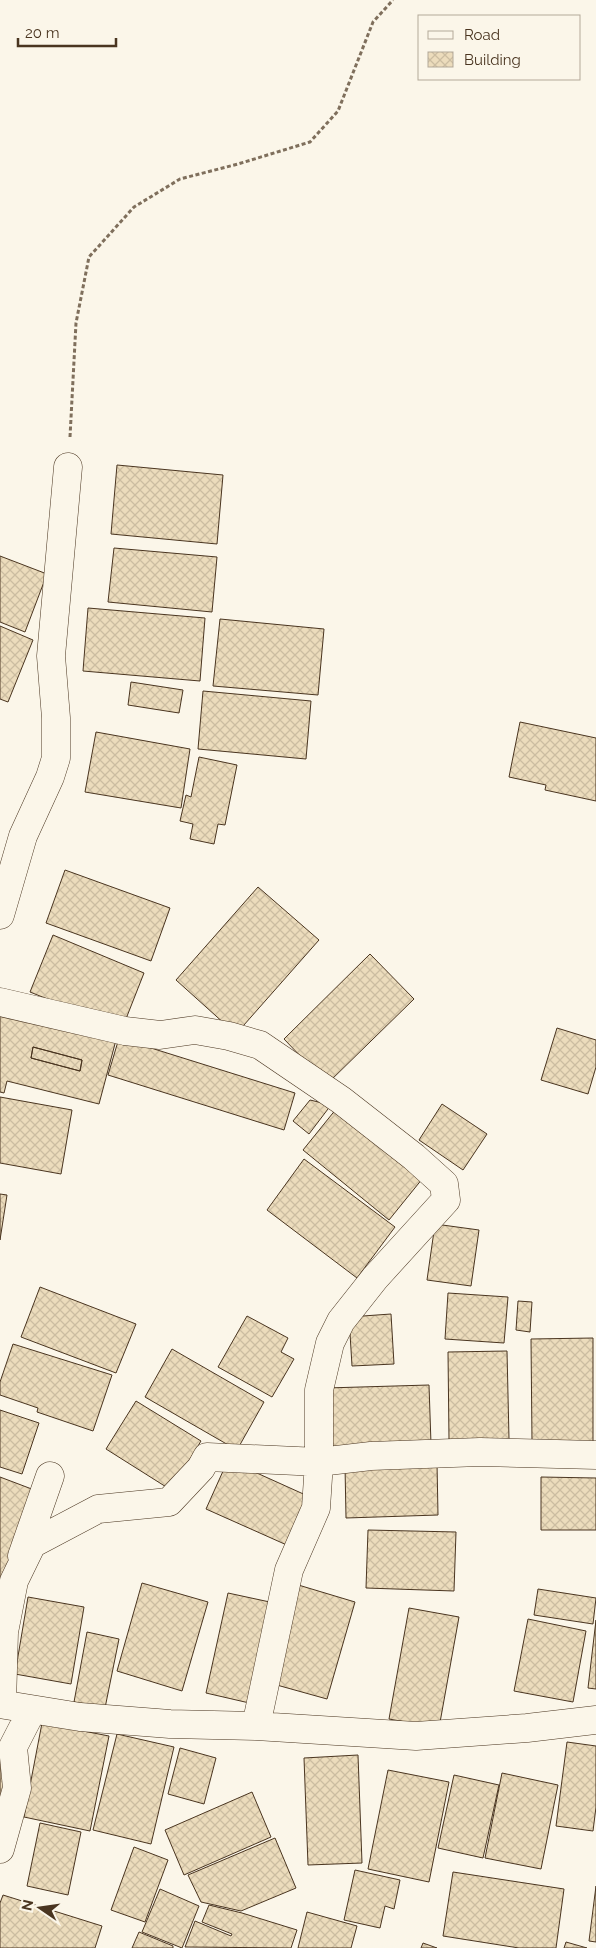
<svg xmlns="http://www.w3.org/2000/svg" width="596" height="1948" font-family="Raleway,sans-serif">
<defs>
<pattern id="building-cross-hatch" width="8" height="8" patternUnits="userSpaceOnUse" patternTransform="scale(1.25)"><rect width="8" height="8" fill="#ecdcbc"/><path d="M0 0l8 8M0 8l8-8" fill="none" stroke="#ccbda1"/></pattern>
</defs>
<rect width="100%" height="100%" fill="#fbf6e9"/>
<path fill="url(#building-cross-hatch)" stroke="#4a3520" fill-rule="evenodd" d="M 117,465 L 223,475 L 217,544 L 111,534 Z
M 114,548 L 217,557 L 212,612 L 108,602 Z
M 0,556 L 47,574 L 25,632 L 0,622 Z
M 88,608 L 205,618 L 200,681 L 83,671 Z
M 220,619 L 324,629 L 318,695 L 213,686 Z
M 0,626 L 33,640 L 8,702 L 0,699 Z
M 131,682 L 183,690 L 179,713 L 128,705 Z
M 203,691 L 311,701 L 306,759 L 198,749 Z
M 520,722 L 596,738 L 596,801 L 545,790 L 546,785 L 509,777 Z
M 96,732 L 190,749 L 181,808 L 85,792 Z
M 199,757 L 237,765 L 225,825 L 218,824 L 214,844 L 190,839 L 193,824 L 180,821 L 186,795 L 191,797 Z
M 65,870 L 170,908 L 151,961 L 46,923 Z
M 258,887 L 319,940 L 236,1034 L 176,980 Z
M 53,935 L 144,973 L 122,1029 L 30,992 Z
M 370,954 L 414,999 L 327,1084 L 284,1039 Z
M 0,1010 L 116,1040 L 99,1104 L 7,1081 L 4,1093 L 0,1092 ZM 33,1047 L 82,1060 L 80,1071 L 31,1058 Z
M 557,1028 L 596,1040 L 596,1067 L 588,1094 L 541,1080 Z
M 119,1038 L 295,1093 L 284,1130 L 108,1075 Z
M 33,1047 L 82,1060 L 80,1071 L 31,1058 Z
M 0,1097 L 72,1110 L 61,1174 L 0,1163 Z
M 310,1100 L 331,1105 L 309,1134 L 293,1121 Z
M 341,1103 L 427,1173 L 389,1220 L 303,1150 Z
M 442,1104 L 487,1134 L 463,1170 L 419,1140 Z
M 304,1159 L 395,1227 L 357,1278 L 267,1210 Z
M 0,1194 L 7,1195 L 0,1240 Z
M 435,1224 L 479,1230 L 471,1286 L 427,1280 Z
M 40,1287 L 136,1324 L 116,1373 L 21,1337 Z
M 448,1293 L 508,1297 L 504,1343 L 445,1339 Z
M 518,1301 L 532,1302 L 530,1332 L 516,1330 Z
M 391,1314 L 394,1364 L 352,1366 L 349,1317 Z
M 247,1316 L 288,1338 L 281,1352 L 294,1359 L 272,1397 L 218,1367 Z
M 593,1338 L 593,1442 L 532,1443 L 531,1339 Z
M 13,1344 L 112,1375 L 93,1431 L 37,1412 L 38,1408 L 0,1395 L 0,1382 Z
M 172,1349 L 264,1402 L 237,1450 L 145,1397 Z
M 507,1351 L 509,1439 L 449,1440 L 448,1352 Z
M 429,1385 L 431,1444 L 328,1447 L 326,1388 Z
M 136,1401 L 201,1441 L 171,1490 L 106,1449 Z
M 0,1410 L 39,1423 L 22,1474 L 0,1467 Z
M 228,1460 L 310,1497 L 289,1546 L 206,1509 Z
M 437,1463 L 438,1515 L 346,1518 L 345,1466 Z
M 0,1477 L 37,1491 L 0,1583 Z
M 541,1477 L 596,1478 L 596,1530 L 541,1530 Z
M 368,1530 L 456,1532 L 454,1591 L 366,1588 Z
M 142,1583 L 208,1602 L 182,1691 L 117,1671 Z
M 295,1584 L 355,1602 L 327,1699 L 266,1682 Z
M 538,1589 L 596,1598 L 593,1624 L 534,1615 Z
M 228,1593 L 279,1604 L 258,1705 L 206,1693 Z
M 28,1597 L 84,1607 L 71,1684 L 15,1674 Z
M 409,1608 L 459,1617 L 439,1728 L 389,1719 Z
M 528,1619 L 586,1631 L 573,1702 L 514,1691 Z
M 596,1620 L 596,1689 L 588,1688 Z
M 87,1632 L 119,1639 L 105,1708 L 74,1702 Z
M 42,1723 L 109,1736 L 90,1831 L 24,1817 Z
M 117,1734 L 174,1747 L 151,1844 L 93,1830 Z
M 567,1742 L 596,1746 L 596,1807 L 593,1831 L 556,1826 Z
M 180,1748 L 216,1758 L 204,1804 L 168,1794 Z
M 358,1755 L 362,1863 L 308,1865 L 304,1758 Z
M 0,1764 L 10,1767 L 0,1804 Z
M 388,1770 L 449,1782 L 429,1882 L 368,1869 Z
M 502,1773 L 558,1785 L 541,1869 L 485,1858 Z
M 454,1775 L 499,1785 L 483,1858 L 438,1848 Z
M 252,1792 L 271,1837 L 184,1875 L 165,1830 Z
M 40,1823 L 81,1832 L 68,1895 L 27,1886 Z
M 275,1838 L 296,1888 L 241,1911 L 201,1902 L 188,1875 Z
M 134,1847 L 168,1860 L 145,1922 L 111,1910 Z
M 355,1870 L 400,1880 L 394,1909 L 385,1906 L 380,1928 L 344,1920 Z
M 453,1872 L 564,1889 L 556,1948 L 519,1948 L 443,1936 Z
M 596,1886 L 596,1942 L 589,1941 Z
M 160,1889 L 199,1906 L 182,1948 L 142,1932 Z
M 3,1895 L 102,1926 L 95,1948 L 0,1948 L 0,1903 Z
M 209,1905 L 242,1913 L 297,1930 L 291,1948 L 185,1947 L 195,1921 L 231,1936 L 232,1934 L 202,1922 Z
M 307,1912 L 357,1926 L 351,1948 L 298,1948 Z
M 139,1932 L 173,1946 L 173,1948 L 132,1948 Z
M 566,1942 L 587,1948 L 564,1948 Z
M 423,1943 L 437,1948 L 421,1948 Z"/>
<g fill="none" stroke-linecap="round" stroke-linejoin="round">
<defs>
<path id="minor" d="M 0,915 L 23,836 L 50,777 L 56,758 L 56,718 L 51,656 L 68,467
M 0,1002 L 125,1031 L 160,1035 L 195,1030 L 229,1036 L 260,1045 L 341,1100 L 414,1157 L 444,1184 L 446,1200 L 375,1278 L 341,1321 L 330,1343 L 319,1390 L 319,1462 L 316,1508 L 289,1570 L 256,1726
M 22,1556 L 50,1476
M 0,1704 L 80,1717 L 170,1724 L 256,1726 L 416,1736 L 527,1728 L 596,1720
M 2,1704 L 4,1632 L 14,1581 L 32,1544 L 98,1509 L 169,1502 L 201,1468 L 207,1457 L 319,1462 L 371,1456 L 480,1452 L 596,1455
M 0,1849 L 17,1788 L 13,1747 L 32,1710"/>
</defs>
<use href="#minor" stroke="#4a3520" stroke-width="29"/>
<path stroke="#7f6f5c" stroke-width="3" stroke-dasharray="4 2.5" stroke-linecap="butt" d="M 70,437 L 76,323 L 89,257 L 134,207 L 180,179 L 238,164 L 310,142 L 338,111 L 373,22 L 393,0"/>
<use href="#minor" stroke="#fbf6e9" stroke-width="28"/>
</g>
<rect x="418" y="15" width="162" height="65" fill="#fbf6e9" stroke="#b4a999"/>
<rect x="428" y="31" width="25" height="8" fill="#fbf6e9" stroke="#b4a999"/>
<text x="464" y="40" font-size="15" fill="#4a3520">Road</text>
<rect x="428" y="52" width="25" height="15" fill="url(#building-cross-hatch)" stroke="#b4a999"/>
<text x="464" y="65" font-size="15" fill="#4a3520">Building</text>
<g transform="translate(40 1908) rotate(283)" stroke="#fbf6e9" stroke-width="4" paint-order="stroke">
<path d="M0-4L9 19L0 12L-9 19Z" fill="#4a3520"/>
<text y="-8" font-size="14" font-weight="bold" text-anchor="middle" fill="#4a3520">N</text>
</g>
<path d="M18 38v8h98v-8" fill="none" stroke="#4a3520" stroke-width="2.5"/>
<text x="25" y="38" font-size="15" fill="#4a3520" stroke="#fbf6e9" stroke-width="4" paint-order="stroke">20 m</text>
</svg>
